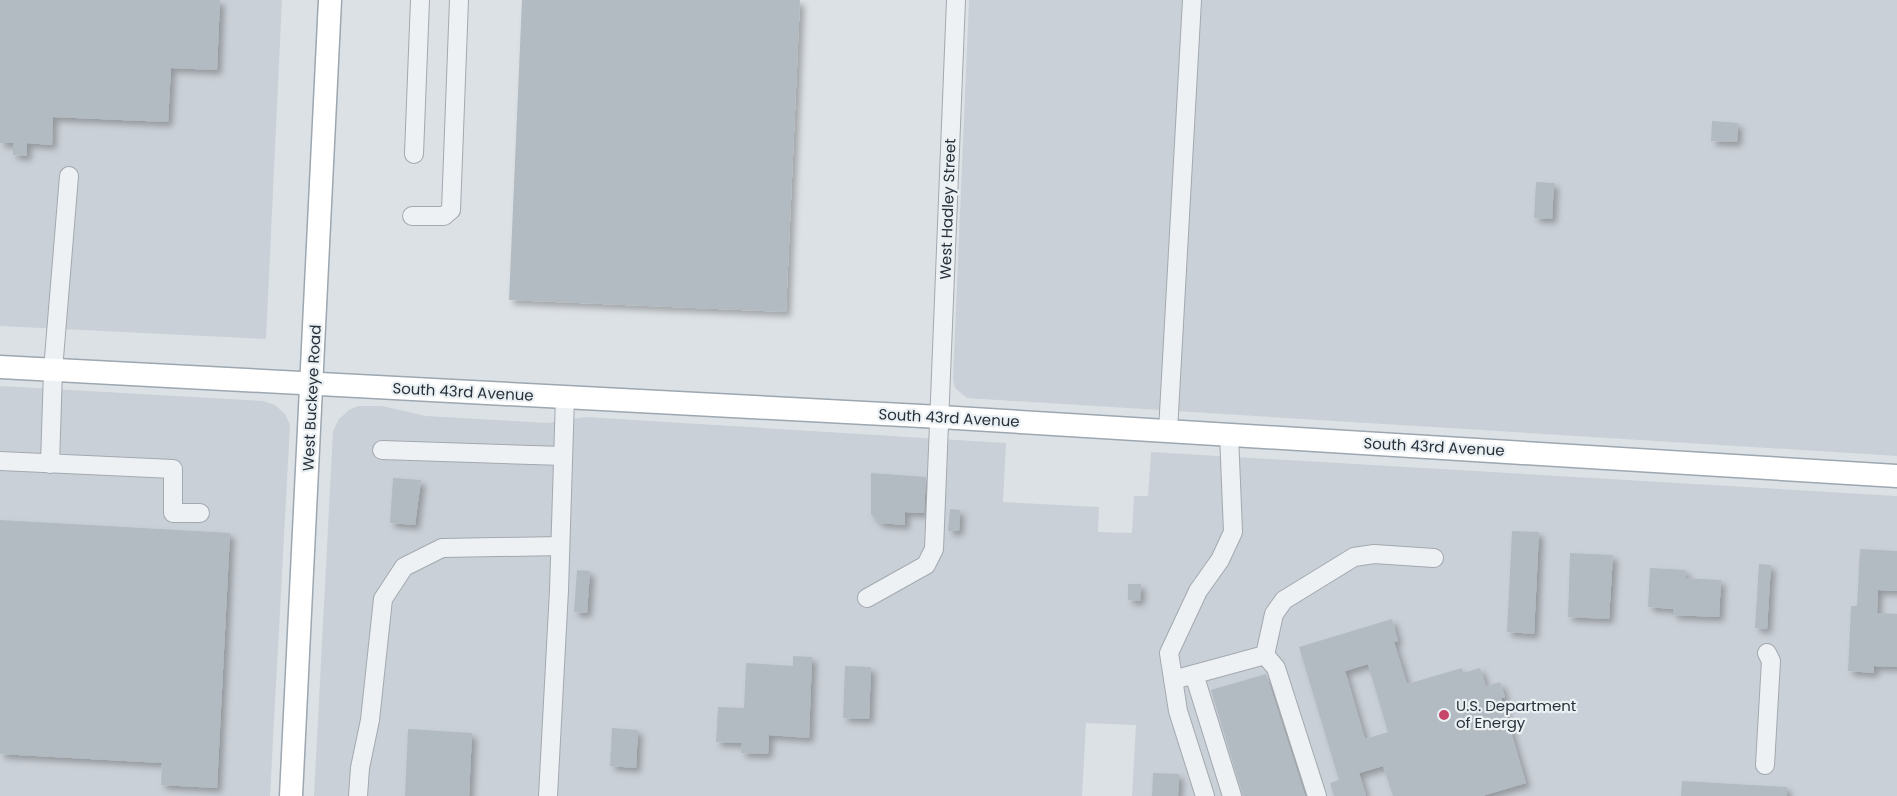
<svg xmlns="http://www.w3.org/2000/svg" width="1897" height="796" font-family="Poppins,sans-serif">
<defs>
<filter id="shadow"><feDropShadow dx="4.5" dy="4.5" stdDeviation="3" flood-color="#0004"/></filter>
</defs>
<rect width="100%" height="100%" fill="#dce1e5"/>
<path fill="#cad0d7" d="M 0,0 L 282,0 L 266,339 L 0,326 Z
M 969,0 L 1897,0 L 1897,456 L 967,398 L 955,388 L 953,379 Z
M 0,386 L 263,401 L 275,405 L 285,414 L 290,425 L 270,796 L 0,796 Z
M 358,406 L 382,406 L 426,416 L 548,423 L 585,417 L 1006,443 L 1003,502 L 1099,507 L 1098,532 L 1132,533 L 1134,496 L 1148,496 L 1151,452 L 1897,496 L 1897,796 L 1132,796 L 1136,725 L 1086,723 L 1082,796 L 314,796 L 333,431 L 339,419 L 349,410 Z"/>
<path fill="#b3bbc2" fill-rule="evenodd" filter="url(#shadow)" d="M 0,0 L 220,0 L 217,70 L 171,68 L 168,122 L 53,117 L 52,145 L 27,143 L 27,156 L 13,155 L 13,143 L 0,143 Z
M 522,0 L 800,0 L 786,312 L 509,300 Z
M 1712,121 L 1738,123 L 1737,142 L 1711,141 Z
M 1536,182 L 1554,183 L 1552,219 L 1534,218 Z
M 871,473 L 926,477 L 924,513 L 905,512 L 905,525 L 880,523 L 871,514 Z
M 393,478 L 421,480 L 415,525 L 390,523 Z
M 950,509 L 960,510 L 959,531 L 948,531 Z
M 0,520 L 230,533 L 217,788 L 161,785 L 162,763 L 0,754 Z
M 1512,531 L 1539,532 L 1534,634 L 1507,632 Z
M 1860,549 L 1897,551 L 1897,591 L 1878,590 L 1877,613 L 1897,614 L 1897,667 L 1874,666 L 1874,673 L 1848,671 L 1851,606 L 1857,606 Z
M 1570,553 L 1613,555 L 1609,619 L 1568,617 Z
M 1759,564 L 1771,565 L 1767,629 L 1755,628 Z
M 1650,568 L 1686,570 L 1685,578 L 1721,580 L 1719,617 L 1673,615 L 1673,609 L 1648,607 Z
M 577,570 L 590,571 L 587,613 L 574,612 Z
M 1128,584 L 1141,584 L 1140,601 L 1128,600 Z
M 1392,619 L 1398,641 L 1394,642 L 1407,684 L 1462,668 L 1463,673 L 1480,668 L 1486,686 L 1500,682 L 1505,697 L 1501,698 L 1526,783 L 1482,796 L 1393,796 L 1383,766 L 1359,773 L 1366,796 L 1334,796 L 1330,783 L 1339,780 L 1299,647 ZM 1368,664 L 1388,732 L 1365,739 L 1345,671 Z
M 793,656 L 812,657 L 809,738 L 769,735 L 768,754 L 741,753 L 742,743 L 716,742 L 718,707 L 744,708 L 746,663 L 793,666 Z
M 845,666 L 871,667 L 869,719 L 843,718 Z
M 1266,674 L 1305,796 L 1243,796 L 1211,690 Z
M 612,728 L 638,730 L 636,768 L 610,766 Z
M 408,729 L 472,733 L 469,796 L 405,796 Z
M 1153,773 L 1179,774 L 1178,796 L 1152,796 Z
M 1682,781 L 1787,787 L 1787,796 L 1681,796 Z"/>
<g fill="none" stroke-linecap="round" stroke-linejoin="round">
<defs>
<path id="minor" d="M 414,154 L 420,0
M 412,216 L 444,216 L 451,210 L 459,0
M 1168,431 L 1192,0
M 382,450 L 563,456
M 0,461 L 173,469 L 173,513 L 200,513
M 50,464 L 53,370 L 69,176
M 867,598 L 926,565 L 934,549 L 956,0
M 1265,655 L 1276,668 L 1317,796
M 1194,674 L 1232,796
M 1173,680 L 1265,655 L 1274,614 L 1284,600 L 1354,557 L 1374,554 L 1434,558
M 1765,765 L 1771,661 L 1767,653
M 358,796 L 360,768 L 370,720 L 383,599 L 404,567 L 442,548 L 560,546
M 548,796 L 559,590 L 565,397
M 1205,796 L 1178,711 L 1169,653 L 1198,591 L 1220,560 L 1233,532 L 1229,434"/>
<path id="major" d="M 0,367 L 940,417 L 1897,476
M 291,796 L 330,0"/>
</defs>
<use href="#minor" stroke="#a2a9af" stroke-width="20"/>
<use href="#major" stroke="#9ca7b0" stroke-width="25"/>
<use href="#minor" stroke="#eef1f4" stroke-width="18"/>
<use href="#major" stroke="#fff" stroke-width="22"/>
</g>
<circle fill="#c6456b" stroke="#ebf0f3" stroke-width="2" cx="1444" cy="715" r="6"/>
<g text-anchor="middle" stroke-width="4.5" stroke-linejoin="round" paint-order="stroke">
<g font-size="15" fill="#27313b" stroke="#ebf0f3">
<text transform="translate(948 209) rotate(-88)" y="5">West Hadley Street</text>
<text transform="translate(463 392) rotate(3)" y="5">South 43rd Avenue</text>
<text transform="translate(312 398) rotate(-87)" y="5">West Buckeye Road</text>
<text transform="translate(949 418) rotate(3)" y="5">South 43rd Avenue</text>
<text transform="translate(1434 447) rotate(3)" y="5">South 43rd Avenue</text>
</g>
<g font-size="15" fill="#27313b" stroke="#ebf0f3" text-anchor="start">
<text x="1456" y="711">U.S. Department<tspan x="1456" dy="17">of Energy</tspan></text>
</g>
</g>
</svg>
